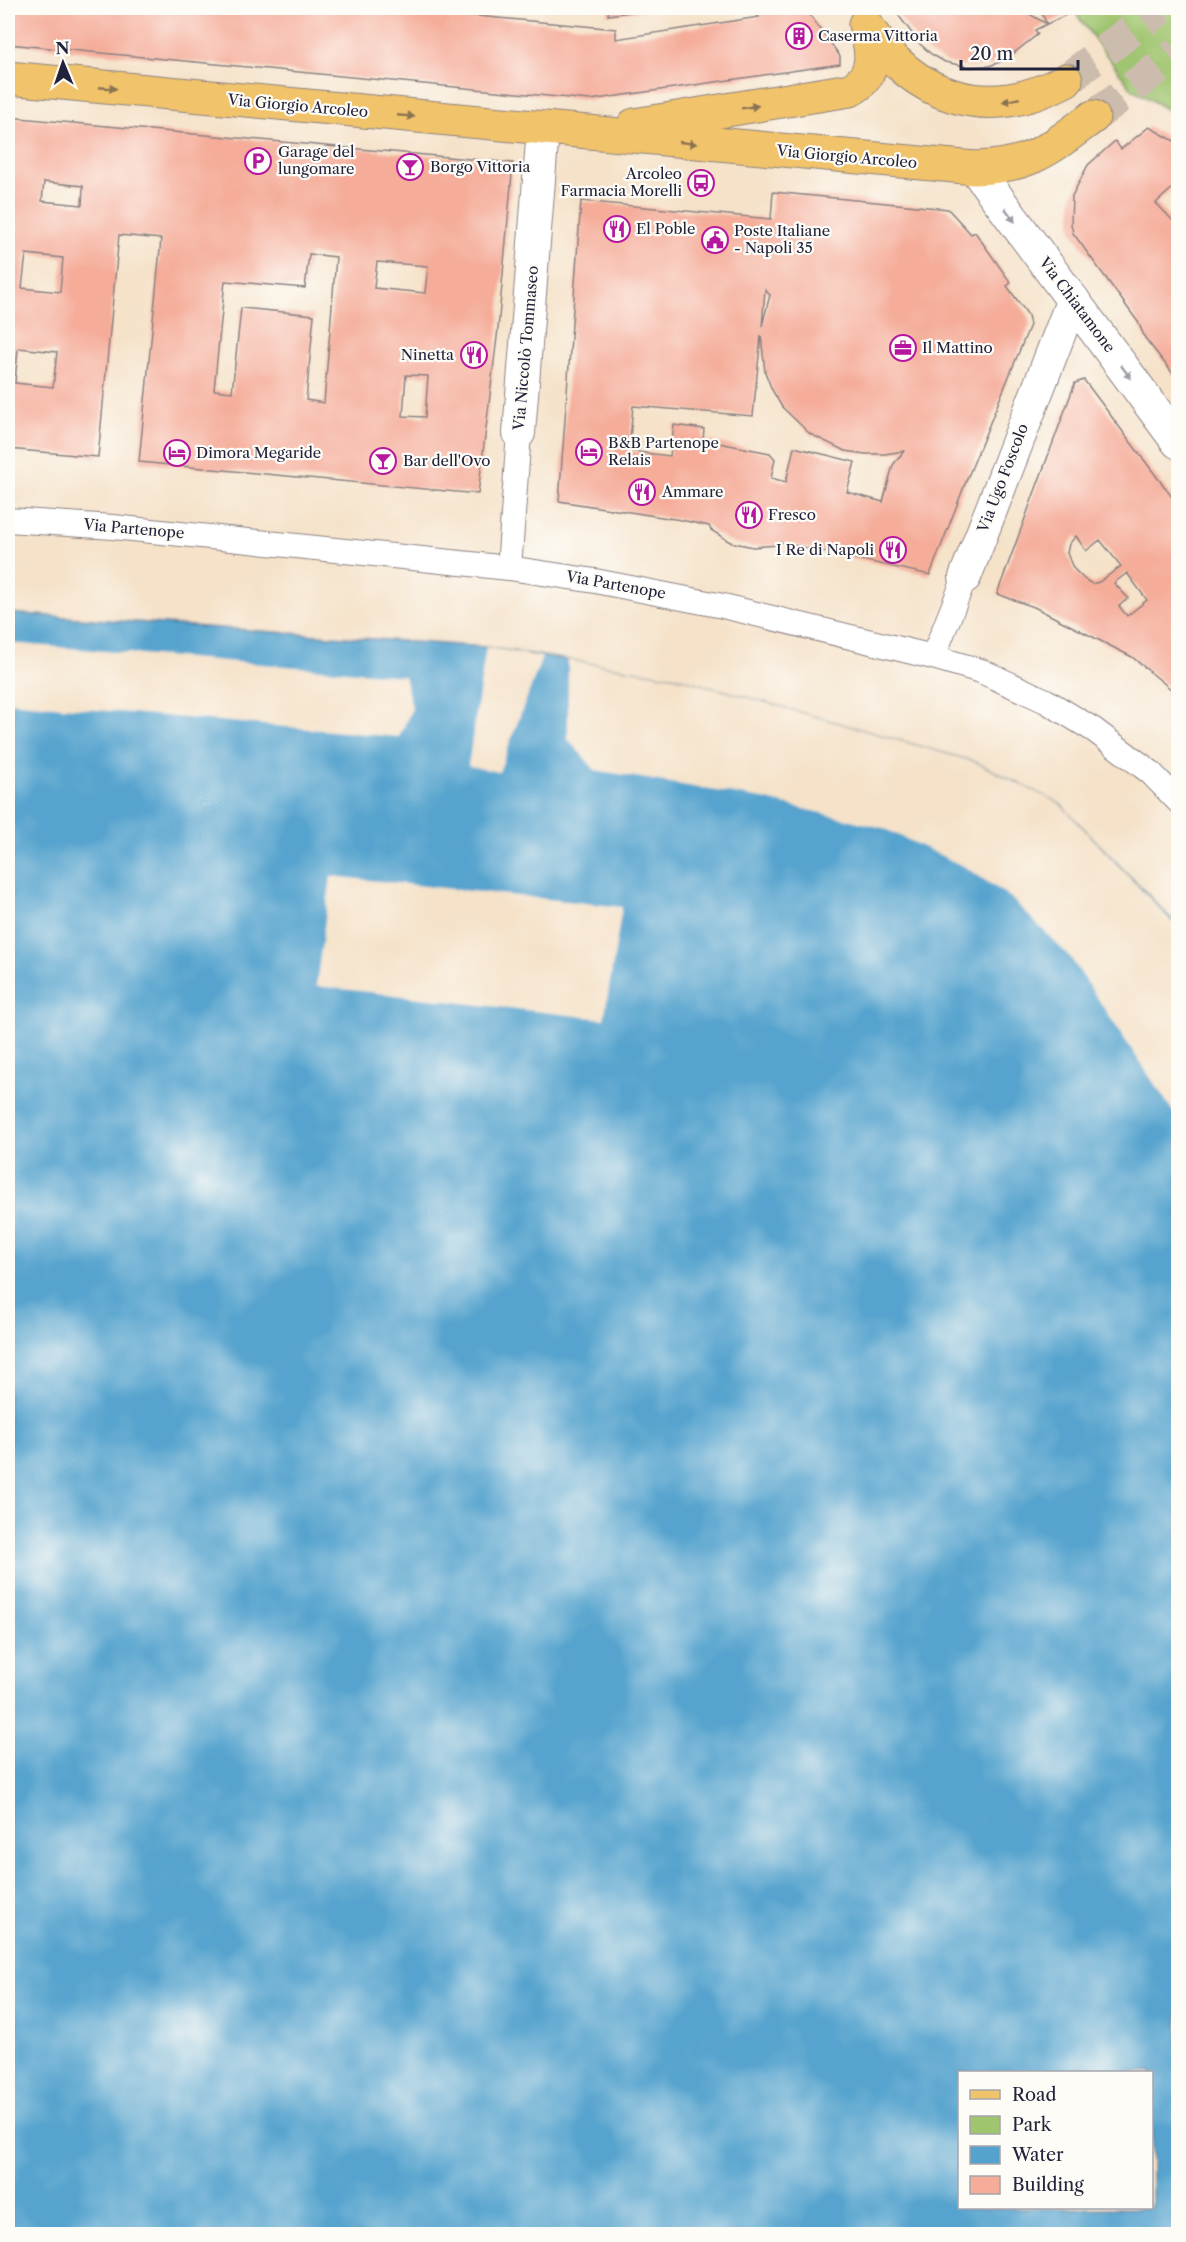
<svg xmlns="http://www.w3.org/2000/svg" width="1186" height="2242" font-family="'Libre Caslon Text',serif">
<rect width="100%" height="100%" fill="#fdfcf7"/>
<filter id="ink" filterUnits="userSpaceOnUse"><feTurbulence type="fractalNoise" baseFrequency=".0167" numOctaves="2"/><feDisplacementMap in="SourceGraphic" scale="12" xChannelSelector="R" yChannelSelector="G"/><feConvolveMatrix kernelMatrix="1 2 1 2 8 2 1 2 1" color-interpolation-filters="sRGB"/></filter>
<filter id="wash" filterUnits="userSpaceOnUse"><feTurbulence type="fractalNoise" baseFrequency=".008" numOctaves="4" result="noise"/><feDisplacementMap in="SourceGraphic" scale="24" xChannelSelector="R" yChannelSelector="G"/><feGaussianBlur stdDeviation="1.35" result="paint"/><feColorMatrix in="noise" values="0 0 0 0 0 0 0 0 0 0 0 0 0 0 0 0 0 1.4 0 .05"/><feComposite in="paint" operator="in"/></filter>
<g filter="url(#wash)">
<rect width="100%" height="100%" fill="#f5e2c9"/>
<path fill="#a0c56f" stroke="#617455" stroke-width="1.5" d="M 1081,8 L 1178,8 L 1178,116 L 1131,88 L 1074,11 Z"/>
<path fill="#54a3ce" stroke="#3b6284" stroke-width="1.5" fill-rule="evenodd" d="M 8,613 L 486,647 L 675,677 L 975,762 L 1060,804 L 1175,923 L 1178,929 L 1178,2234 L 8,2234 ZM 960,2072 L 1152,2072 L 1152,2208 L 960,2208 Z"/>
<path fill="#f5e2c9" d="M 8,643 L 404,676 L 412,708 L 399,737 L 8,702 Z
M 486,647 L 542,657 L 499,772 L 468,766 Z
M 568,660 L 675,677 L 975,762 L 1060,804 L 1178,928 L 1178,1119 L 1070,957 L 1010,897 L 965,867 L 883,828 L 763,799 L 595,770 L 568,739 Z
M 331,876 L 622,907 L 604,1019 L 316,986 Z"/>
<g id="blocks">
<path fill="#f5ac99" fill-rule="evenodd" d="M 8,8 L 391,8 L 616,29 L 616,39 L 759,17 L 752,8 L 805,8 L 840,56 L 840,64 L 590,100 L 8,44 Z
M 609,8 L 651,8 L 652,9 L 608,15 Z
M 893,8 L 1019,8 L 1047,24 L 1035,30 L 1038,34 L 1005,60 L 989,66 L 969,67 L 945,62 L 931,54 L 920,44 Z
M 1039,8 L 1081,8 L 1047,24 Z
M 8,117 L 513,163 L 498,329 L 478,494 L 139,462 L 161,239 L 119,235 L 98,457 L 8,449 ZM 44,182 L 83,186 L 82,205 L 42,201 ZM 26,254 L 63,258 L 60,292 L 22,288 ZM 309,254 L 336,257 L 324,403 L 306,400 L 314,315 L 241,308 L 232,392 L 214,390 L 225,281 L 305,288 ZM 377,262 L 428,266 L 425,293 L 374,288 ZM 18,348 L 57,352 L 53,387 L 15,383 ZM 406,375 L 428,376 L 425,417 L 403,416 Z
M 1149,127 L 1178,143 L 1178,183 L 1156,203 L 1178,226 L 1178,380 L 1145,338 L 1138,322 L 1073,233 L 1071,224 L 1072,196 L 1088,165 L 1115,141 L 1121,149 Z
M 773,192 L 948,209 L 971,234 L 975,232 L 1011,283 L 1007,286 L 1028,315 L 1030,325 L 965,484 L 930,575 L 780,542 L 778,545 L 753,547 L 730,542 L 711,530 L 709,526 L 681,520 L 559,501 L 581,201 L 771,219 ZM 765,290 L 770,295 L 762,326 ZM 761,335 L 765,372 L 772,390 L 782,407 L 810,434 L 845,451 L 865,454 L 885,454 L 904,451 L 893,465 L 883,502 L 847,492 L 855,462 L 794,447 L 786,482 L 771,478 L 775,459 L 770,453 L 703,440 L 704,429 L 674,425 L 670,456 L 629,451 L 633,406 L 753,416 Z
M 1084,380 L 1178,505 L 1178,695 L 1132,657 L 1034,607 L 997,594 L 1075,383 ZM 1076,536 L 1086,551 L 1100,540 L 1121,566 L 1099,582 L 1092,584 L 1084,579 L 1073,568 L 1067,553 L 1069,544 ZM 1127,573 L 1147,600 L 1127,616 L 1119,606 L 1128,598 L 1114,583 Z"/>
</g>
</g>
<g filter="url(#ink)">
<use href="#blocks" fill-opacity="0" stroke="#8c8282" stroke-width="1.5"/>
<g fill="none" stroke-linecap="round" stroke-linejoin="round">
<path stroke="#cbbcad" stroke-width="33" stroke-dasharray="33 16" stroke-linecap="butt" d="M 1066,80 L 1161,8
M 1093,117 L 1178,53"/>
<defs>
<path id="pedestrian" d="M 8,520 L 113,527 L 509,568 L 595,581 L 723,606 L 933,657 L 981,671 L 1046,701 L 1094,730 L 1150,772 L 1178,801
M 509,568 L 519,433
M 933,657 L 965,577"/>
<path id="minor" d="M 519,433 L 543,129
M 965,577 L 1073,299"/>
<path id="tertiary" d="M 975,168 L 1178,442"/>
<path id="primary" d="M 866,25 C 915,99 987,123 1066,80
M 8,78 L 975,168 C 1032,166 1049,149 1093,117
M 634,125 L 850,90 C 878,76 872,49 865,24"/>
</defs>
<use href="#pedestrian" stroke="#8c8282" stroke-width="26"/>
<use href="#minor" stroke="#8c8282" stroke-width="34"/>
<use href="#tertiary" stroke="#8c8282" stroke-width="35"/>
<use href="#primary" stroke="#8c8282" stroke-width="35"/>
<use href="#pedestrian" stroke="#fff" stroke-width="24"/>
<use href="#minor" stroke="#fff" stroke-width="32"/>
<use href="#tertiary" stroke="#fff" stroke-width="33"/>
<use href="#primary" stroke="#f1c36a" stroke-width="33"/>
</g>
<defs><path id="oneway-solid" d="M-6-.8H1V-3.2L6.5 0L1 3.2V.8H-6Z" transform="scale(1.5)"/></defs>
<g fill="#8a7252">
<use href="#oneway-solid" transform="translate(108 88) rotate(5)"/>
<use href="#oneway-solid" transform="translate(1011 100) rotate(168)"/>
<use href="#oneway-solid" transform="translate(750 107) rotate(-9)"/>
<use href="#oneway-solid" transform="translate(406 116) rotate(5)"/>
<use href="#oneway-solid" transform="translate(688 143) rotate(6)"/>
</g>
<g fill="#9c9ca7">
<use href="#oneway-solid" transform="translate(1010 215) rotate(54)"/>
<use href="#oneway-solid" transform="translate(1126 372) rotate(53)"/>
</g>
</g>
<defs>
<symbol id="building-ring" viewBox="-11 -11 22 22"><circle r="9.5" fill="#fdfcf7" stroke="#b5179e" stroke-width="1.5"/><path d="M-4-6H4V6H1V3H-1V6H-4ZM-2.5-4.3h1.7v1.8h-1.7ZM.8-4.3h1.7v1.8H.8ZM-2.5-1h1.7V.8h-1.7ZM.8-1h1.7V.8H.8Z" fill="#b5179e"/></symbol>
<symbol id="parking-ring" viewBox="-11 -11 22 22"><circle r="9.5" fill="#fdfcf7" stroke="#b5179e" stroke-width="1.5"/><path d="M-3.5-5.5H1a3.5 3.5 0 0 1 0 7H-1V5.5H-3.5ZM-1-3.4V-.6H.8a1.4 1.4 0 0 0 0-2.8Z" fill="#b5179e"/></symbol>
<symbol id="bar-ring" viewBox="-11 -11 22 22"><circle r="9.5" fill="#fdfcf7" stroke="#b5179e" stroke-width="1.5"/><path d="M-6-5H6L.8 .8V4.5H3.5V6h-7V4.5H-.8V.8Z" fill="#b5179e"/></symbol>
<symbol id="bus-ring" viewBox="-11 -11 22 22"><circle r="9.5" fill="#fdfcf7" stroke="#b5179e" stroke-width="1.5"/><path d="M-5-6H5V4H4V6H2V4H-2V6H-4V4H-5ZM-3.5-4V0h7V-4ZM-3.5 1.2v1.5H-2V1.2ZM2 1.2v1.5H3.5V1.2Z" fill="#b5179e"/></symbol>
<symbol id="restaurant-ring" viewBox="-11 -11 22 22"><circle r="9.5" fill="#fdfcf7" stroke="#b5179e" stroke-width="1.5"/><path d="M-5-6h1v4h1v-4h1v4h1v-4h1v5L-1.5 .5V6h-2V.5L-5-1ZM5-6V6H3V1.5H1.5Q1.5-4 5-6Z" fill="#b5179e"/></symbol>
<symbol id="civic-ring" viewBox="-11 -11 22 22"><circle r="9.5" fill="#fdfcf7" stroke="#b5179e" stroke-width="1.5"/><path d="M-.6-6.5H3V-4.5H.6V-3L4-1V1h2V6H-6V1h2V-1L-.6-3ZM-1.2 2.5V6h2.4V2.5Z" fill="#b5179e"/></symbol>
<symbol id="office-ring" viewBox="-11 -11 22 22"><circle r="9.5" fill="#fdfcf7" stroke="#b5179e" stroke-width="1.5"/><path d="M-6-3h4V-5.5h4V-3h4V5H-6ZM-1-4.5V-3h2v-1.5ZM-6 0V1H6V0Z" fill="#b5179e"/></symbol>
<symbol id="hotel-ring" viewBox="-11 -11 22 22"><circle r="9.5" fill="#fdfcf7" stroke="#b5179e" stroke-width="1.5"/><path d="M-6-4.5h1.5V1H6V5H4.5V3h-9V5H-6ZM-4 0a1.8 1.8 0 1 1 3.6 0ZM.5 0V-2.5h3Q6-2.5 6 0Z" fill="#b5179e"/></symbol>
</defs>
<g fill-rule="evenodd">
<use href="#building-ring" x="784" y="21" width="30" height="30"/>
<use href="#parking-ring" x="243" y="146" width="30" height="30"/>
<use href="#bar-ring" x="395" y="152" width="30" height="30"/>
<use href="#bus-ring" x="686" y="168" width="30" height="30"/>
<use href="#restaurant-ring" x="602" y="214" width="30" height="30"/>
<use href="#civic-ring" x="700" y="225" width="30" height="30"/>
<use href="#office-ring" x="888" y="333" width="30" height="30"/>
<use href="#restaurant-ring" x="459" y="340" width="30" height="30"/>
<use href="#hotel-ring" x="574" y="437" width="30" height="30"/>
<use href="#hotel-ring" x="162" y="438" width="30" height="30"/>
<use href="#bar-ring" x="368" y="446" width="30" height="30"/>
<use href="#restaurant-ring" x="627" y="477" width="30" height="30"/>
<use href="#restaurant-ring" x="734" y="500" width="30" height="30"/>
<use href="#restaurant-ring" x="878" y="535" width="30" height="30"/>
</g>
<g text-anchor="middle" stroke-width="4.5" stroke-linejoin="round" paint-order="stroke">
<g font-size="15" fill="#22223b" stroke="#fdfcf7" text-anchor="start">
<text x="818" y="41">Caserma Vittoria</text>
<text x="278" y="157">Garage del<tspan x="278" dy="17">lungomare</tspan></text>
<text x="430" y="172">Borgo Vittoria</text>
<text x="682" y="179" text-anchor="end">Arcoleo<tspan x="682" dy="17">Farmacia Morelli</tspan></text>
<text x="636" y="234">El Poble</text>
<text x="734" y="236">Poste Italiane<tspan x="734" dy="17">- Napoli 35</tspan></text>
<text x="922" y="353">Il Mattino</text>
<text x="454" y="360" text-anchor="end">Ninetta</text>
<text x="608" y="448">B&amp;B Partenope<tspan x="608" dy="17">Relais</tspan></text>
<text x="196" y="458">Dimora Megaride</text>
<text x="403" y="466">Bar dell'Ovo</text>
<text x="662" y="497">Ammare</text>
<text x="768" y="520">Fresco</text>
<text x="874" y="555" text-anchor="end">I Re di Napoli</text>
</g>
<g font-size="15" fill="#22223b" stroke="#fdfcf7">
<text transform="translate(298 106) rotate(5)" y="5">Via Giorgio Arcoleo</text>
<text transform="translate(847 157) rotate(5)" y="5">Via Giorgio Arcoleo</text>
<text transform="translate(1077 305) rotate(53)" y="5">Via Chiatamone</text>
<text transform="translate(526 348) rotate(-85)" y="5">Via Niccolò Tommaseo</text>
<text transform="translate(1003 478) rotate(-69)" y="5">Via Ugo Foscolo</text>
<text transform="translate(134 529) rotate(5)" y="5">Via Partenope</text>
<text transform="translate(616 585) rotate(10)" y="5">Via Partenope</text>
</g>
</g>
<rect width="1186" height="2242" fill="none" stroke="#fdfcf7" stroke-width="30"/>
<rect x="958" y="2071" width="195" height="138" fill="#fdfcf7" stroke="#a5a5ac" stroke-width="1.5"/>
<rect x="970" y="2090" width="30" height="9" fill="#f1c36a" stroke="#a5a5ac" stroke-width="1.5"/>
<text x="1012" y="2101" font-size="18" fill="#22223b">Road</text>
<rect x="970" y="2116" width="30" height="18" fill="#a0c56f" stroke="#a5a5ac" stroke-width="1.5"/>
<text x="1012" y="2131" font-size="18" fill="#22223b">Park</text>
<rect x="970" y="2146" width="30" height="18" fill="#54a3ce" stroke="#a5a5ac" stroke-width="1.5"/>
<text x="1012" y="2161" font-size="18" fill="#22223b">Water</text>
<rect x="970" y="2176" width="30" height="18" fill="#f5ac99" stroke="#a5a5ac" stroke-width="1.5"/>
<text x="1012" y="2191" font-size="18" fill="#22223b">Building</text>
<g transform="translate(63 63) rotate(358)" stroke="#fdfcf7" stroke-width="4.5" paint-order="stroke">
<path d="M0-4.5L10 22L0 15L-10 22Z" fill="#22223b"/>
<text y="-9" font-size="16" font-weight="bold" text-anchor="middle" fill="#22223b">N</text>
</g>
<path d="M961 60v9h117v-9" fill="none" stroke="#22223b" stroke-width="3"/>
<text x="970" y="60" font-size="18" fill="#22223b" stroke="#fdfcf7" stroke-width="4.5" paint-order="stroke">20 m</text>
</svg>
